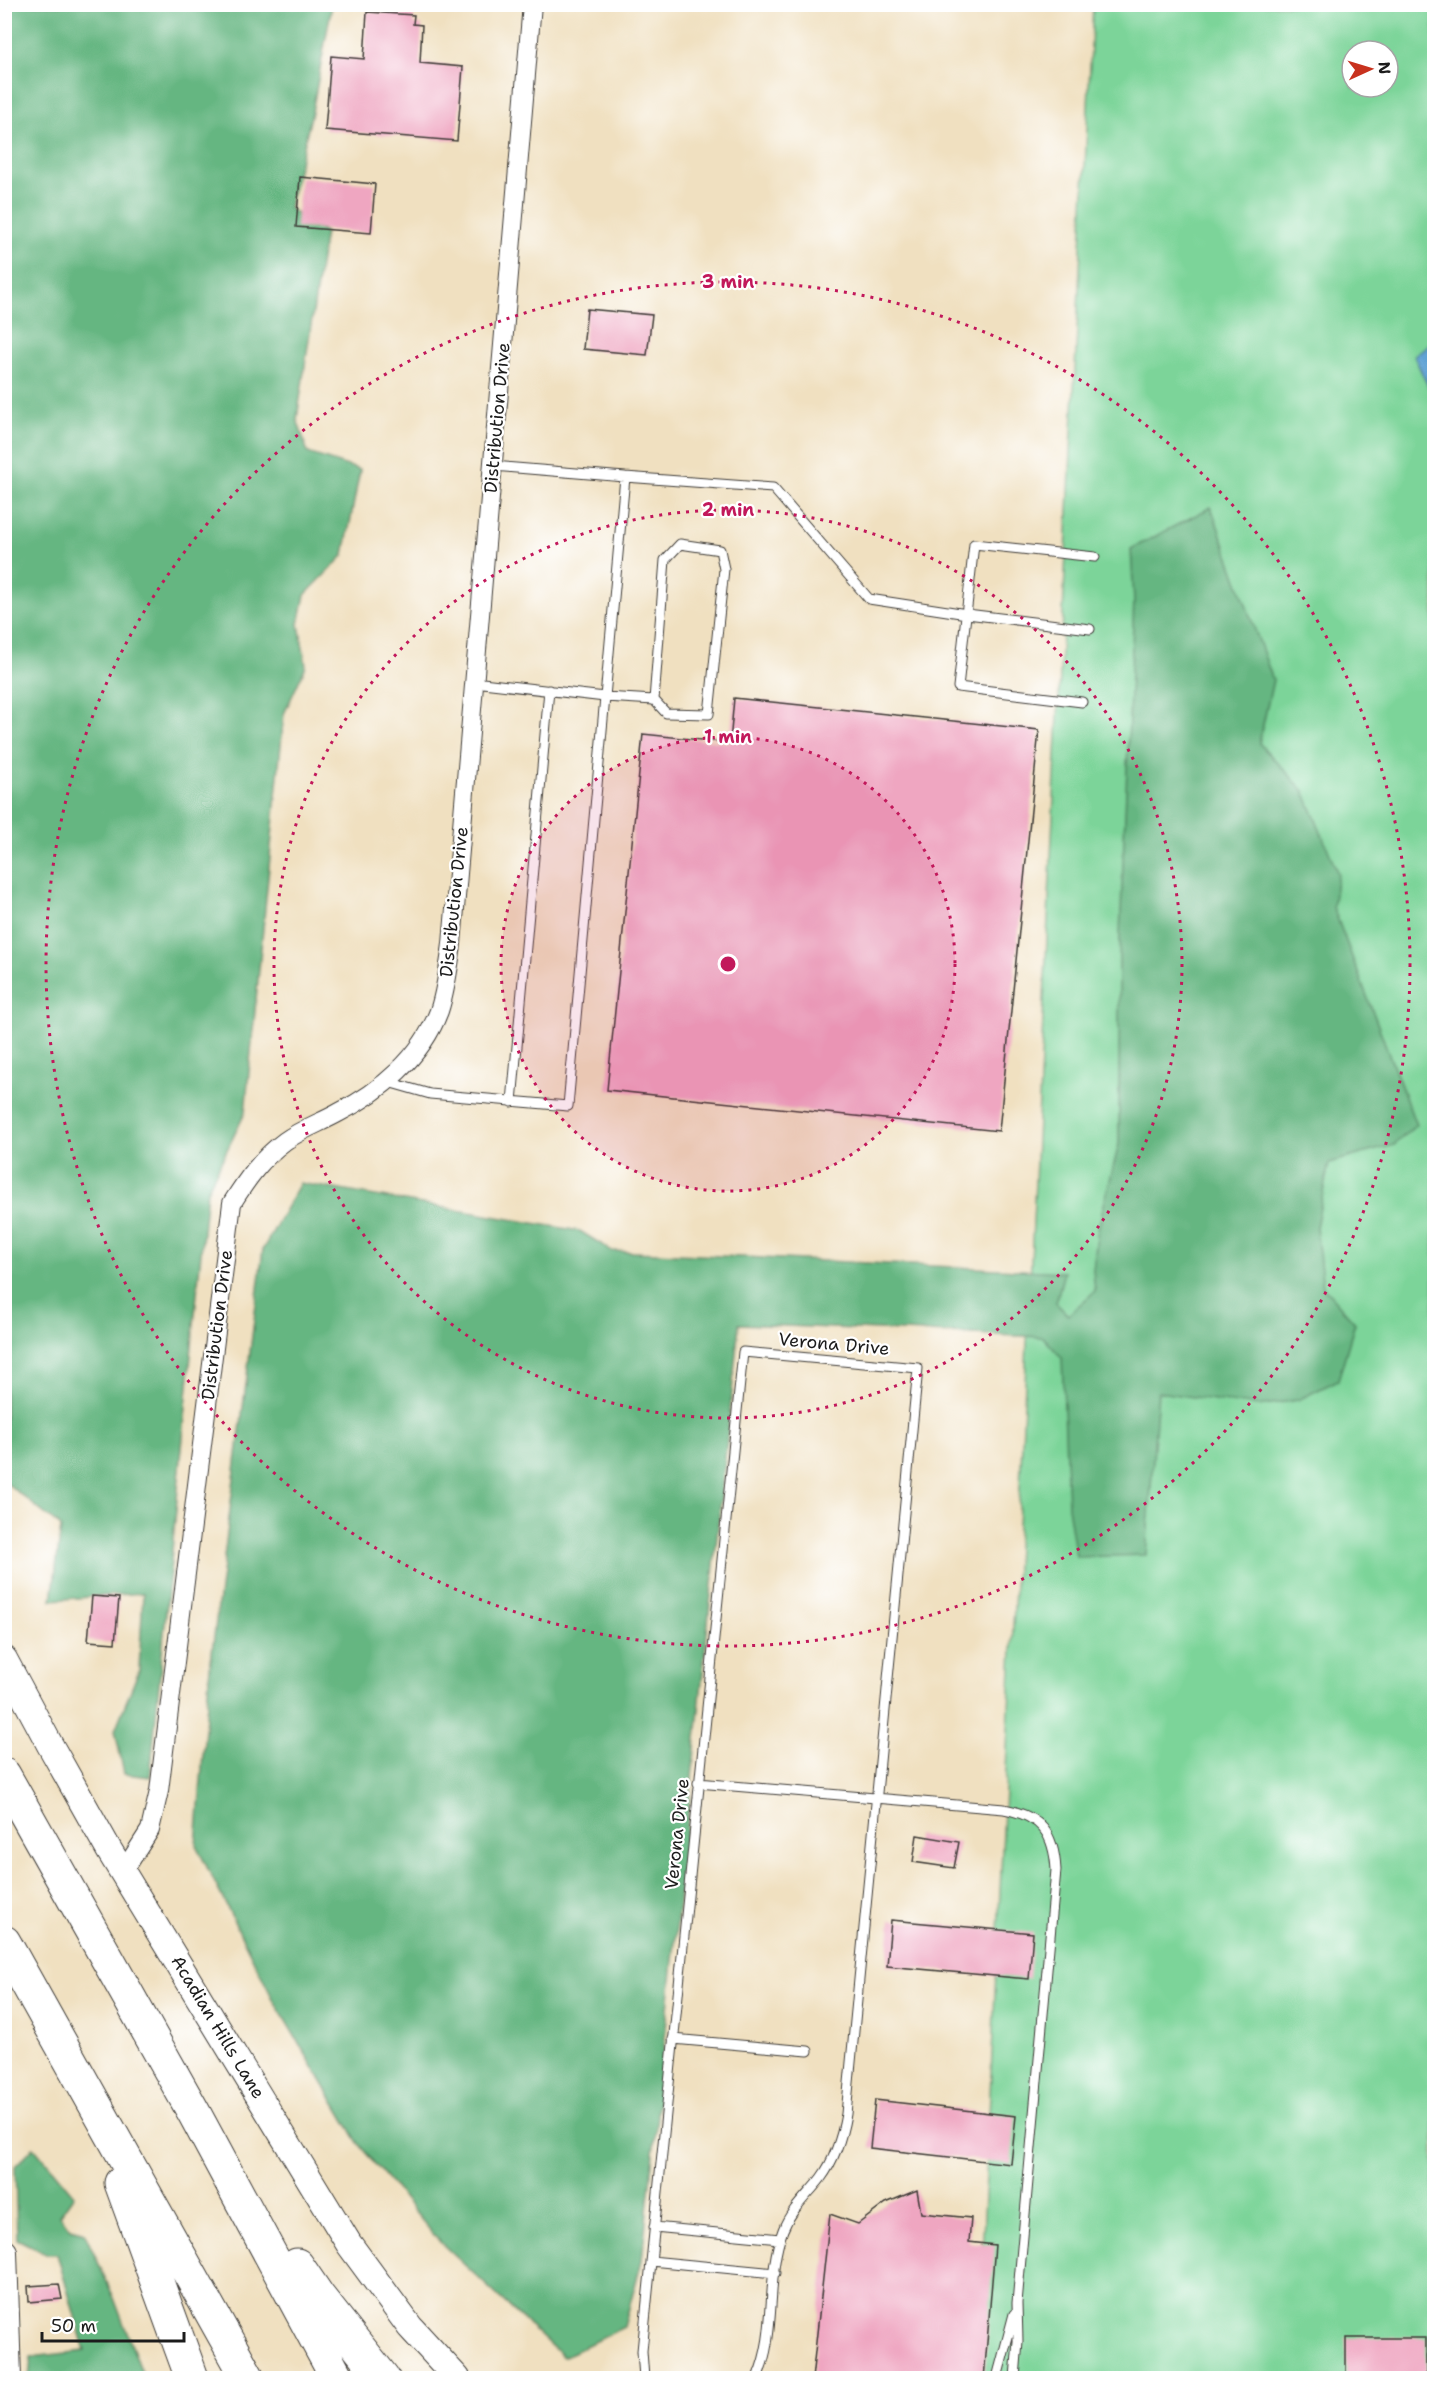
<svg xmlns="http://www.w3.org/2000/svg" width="1439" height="2383" font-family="'Shantell Sans',sans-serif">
<rect width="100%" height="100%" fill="#fff"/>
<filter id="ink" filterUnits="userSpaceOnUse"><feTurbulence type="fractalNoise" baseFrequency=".0167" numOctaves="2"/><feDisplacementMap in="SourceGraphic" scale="12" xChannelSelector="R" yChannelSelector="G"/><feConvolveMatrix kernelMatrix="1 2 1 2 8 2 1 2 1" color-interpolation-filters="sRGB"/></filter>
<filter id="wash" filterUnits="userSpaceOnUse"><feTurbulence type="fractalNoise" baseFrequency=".008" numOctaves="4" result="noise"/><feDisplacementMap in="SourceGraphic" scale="24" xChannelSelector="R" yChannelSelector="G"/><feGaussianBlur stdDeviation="1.35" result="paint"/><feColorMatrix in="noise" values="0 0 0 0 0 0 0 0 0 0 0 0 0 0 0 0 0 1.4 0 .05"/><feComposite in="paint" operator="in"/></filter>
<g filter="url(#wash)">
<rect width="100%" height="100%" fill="#f0e0c0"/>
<path fill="#7cd499" stroke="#4c785a" stroke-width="1.5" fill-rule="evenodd" d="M 1093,5 L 1434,5 L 1434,2378 L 976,2378 ZM 1352,51 L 1388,51 L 1388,87 L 1352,87 Z"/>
<path fill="#65b681" stroke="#40694e" stroke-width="1.5" d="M 4,5 L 332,5 L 312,112 L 289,208 L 325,232 L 297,419 L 308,453 L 360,470 L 344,555 L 305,595 L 299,624 L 306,666 L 284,714 L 245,1113 L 207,1191 L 150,1777 L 124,1774 L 115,1730 L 139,1670 L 143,1593 L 52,1600 L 61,1527 L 5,1482 Z
M 1211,507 L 1273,680 L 1259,743 L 1304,791 L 1338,874 L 1333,907 L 1416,1125 L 1394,1145 L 1329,1163 L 1316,1227 L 1323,1287 L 1355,1323 L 1338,1380 L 1298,1400 L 1258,1406 L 1158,1392 L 1146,1555 L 1076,1557 L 1068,1507 L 1062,1358 L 1043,1337 L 739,1324 L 642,2260 L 624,2327 L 563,2357 L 439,2241 L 360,2146 L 274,2001 L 196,1845 L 209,1676 L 263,1249 L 300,1183 L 580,1231 L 612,1251 L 1064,1272 L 1056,1303 L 1068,1315 L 1095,1291 L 1093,1270 L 1098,1229 L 1119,1144 L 1119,959 L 1134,600 L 1131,549 Z
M 34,2147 L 74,2195 L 60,2215 L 70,2229 L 85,2233 L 114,2298 L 144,2378 L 29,2378 L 31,2357 L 85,2351 L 57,2254 L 47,2254 L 17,2239 L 15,2166 Z"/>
<path fill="#60a3d4" stroke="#3e6078" stroke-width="1.5" d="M 1434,340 L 1434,399 L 1414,356 Z"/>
<g id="blocks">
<path fill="#efa6c1" d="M 367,12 L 414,15 L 413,24 L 422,25 L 420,63 L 463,67 L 457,141 L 325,130 L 331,56 L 364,59 Z
M 300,177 L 375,184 L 371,233 L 296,227 Z
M 587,309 L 652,315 L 647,355 L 583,349 Z
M 734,698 L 1039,730 L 999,1131 L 607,1090 L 643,734 L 730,743 Z
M 92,1596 L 119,1598 L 115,1643 L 88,1641 Z
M 917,1835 L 959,1842 L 954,1868 L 913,1862 Z
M 891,1920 L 1033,1933 L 1029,1979 L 887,1966 Z
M 875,2100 L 1016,2116 L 1011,2164 L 870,2148 Z
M 917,2190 L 921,2213 L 971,2218 L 969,2242 L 995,2245 L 984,2379 L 812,2379 L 830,2214 L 858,2224 L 886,2203 Z
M 59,2284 L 62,2299 L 29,2302 L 28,2286 Z
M 1346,2338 L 1426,2338 L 1426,2379 L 1346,2379 Z"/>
</g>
</g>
<g filter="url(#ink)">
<use href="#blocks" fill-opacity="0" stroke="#3c3935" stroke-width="1.5"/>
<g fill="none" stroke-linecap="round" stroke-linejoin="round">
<defs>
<path id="lane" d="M 493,466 L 625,477 L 605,697 L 654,700 L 665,560 L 680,544 L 720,550 L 724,569 L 709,714 L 666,713 L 654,700
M 625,477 L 773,488 L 869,599 L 967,614 L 1090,629
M 1082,702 L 958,687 L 974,544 L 1095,557
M 388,1082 L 430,1094 L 568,1106 L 605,697 L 474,682
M 512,1102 L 549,690
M 698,1783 L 1004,1809 C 1041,1816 1054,1833 1056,1870 L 1017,2303 L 1018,2341 L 1015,2378
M 673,2039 L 808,2051
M 654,2227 L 780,2239
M 651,2261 L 775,2273
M 644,2378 L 642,2351 L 743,1352 L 918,1368 L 846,2114 C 842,2137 835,2159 821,2178 C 808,2195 791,2209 783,2230 C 765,2277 778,2331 757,2378
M 997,2378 L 1014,2314"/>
<path id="street" d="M 123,1872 L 150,1830 L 159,1791 L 232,1203 C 247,1179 262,1158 285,1141 C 302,1129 320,1123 338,1113 C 380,1092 422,1057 439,1011 C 446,990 449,966 452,944 L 532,4"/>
<path id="secondary" d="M 4,1659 L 50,1745 L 109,1850 L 349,2244 L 410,2327 L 457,2378
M 4,2252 L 8,2378"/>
<path id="highway" d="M 4,1775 L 193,2111 L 337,2378
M 4,1942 L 248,2378
M 121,2183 L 192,2378
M 297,2265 L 318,2296 L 383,2378"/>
</defs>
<use href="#lane" stroke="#3c3935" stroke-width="11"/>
<use href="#street" stroke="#3c3935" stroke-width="20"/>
<use href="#secondary" stroke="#3c3935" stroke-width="28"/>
<use href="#highway" stroke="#3c3935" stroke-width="35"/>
<use href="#lane" stroke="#fff" stroke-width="9"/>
<use href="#street" stroke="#fff" stroke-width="18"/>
<use href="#secondary" stroke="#fff" stroke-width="26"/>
<use href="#highway" stroke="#fff" stroke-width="33"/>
</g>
</g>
<circle cx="728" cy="964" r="227" fill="#c2185b" fill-opacity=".12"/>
<g fill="none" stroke="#c2185b" stroke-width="3" stroke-dasharray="3 6">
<circle cx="728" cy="964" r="227"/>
<circle cx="728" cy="964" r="454"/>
<circle cx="728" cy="964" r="682"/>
</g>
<g text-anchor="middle" stroke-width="4.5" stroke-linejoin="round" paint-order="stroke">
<g font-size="18" fill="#1c1c1c" stroke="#fff">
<text transform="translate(497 418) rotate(-85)" y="6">Distribution Drive</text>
<text transform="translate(454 902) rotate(-84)" y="6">Distribution Drive</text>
<text transform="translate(217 1325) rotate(-83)" y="6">Distribution Drive</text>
<text transform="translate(834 1344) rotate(5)" y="6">Verona Drive</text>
<text transform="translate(677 1834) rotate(-84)" y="6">Verona Drive</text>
<text transform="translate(218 2027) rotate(59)" y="6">Acadian Hills Lane</text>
</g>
</g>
<circle cx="728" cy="964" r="9" fill="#c2185b" stroke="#fff" stroke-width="3"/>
<g font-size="18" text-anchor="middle" font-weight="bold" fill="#c2185b" stroke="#fff" stroke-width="4.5" stroke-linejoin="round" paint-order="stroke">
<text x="728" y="288">3 min</text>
<text x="728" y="516">2 min</text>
<text x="728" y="743">1 min</text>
</g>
<rect width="1439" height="2383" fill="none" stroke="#fff" stroke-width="24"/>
<g transform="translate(1370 69) rotate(86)"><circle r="28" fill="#ffffff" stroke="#a4a4a4" stroke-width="1.5"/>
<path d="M0-4.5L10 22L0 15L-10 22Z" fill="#c8321e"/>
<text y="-9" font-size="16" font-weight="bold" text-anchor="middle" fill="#1c1c1c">N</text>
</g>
<path d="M42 2332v9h142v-9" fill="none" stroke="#1c1c1c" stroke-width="3"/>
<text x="51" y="2332" font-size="18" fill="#1c1c1c" stroke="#ffffff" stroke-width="4.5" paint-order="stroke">50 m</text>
</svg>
